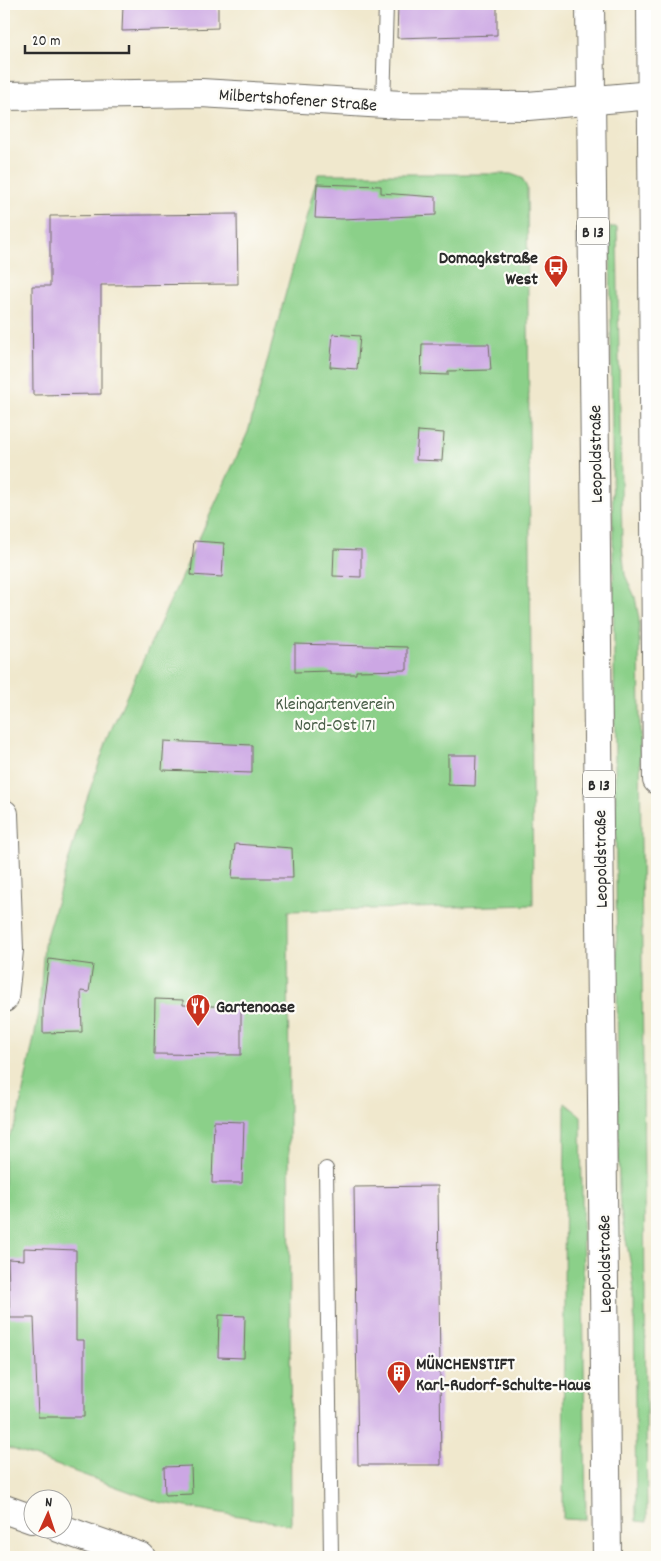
<svg xmlns="http://www.w3.org/2000/svg" width="661" height="1561" font-family="Dekko,sans-serif">
<rect width="100%" height="100%" fill="#fdfcf7"/>
<filter id="ink" filterUnits="userSpaceOnUse"><feTurbulence type="fractalNoise" baseFrequency=".02" numOctaves="2"/><feDisplacementMap in="SourceGraphic" scale="10" xChannelSelector="R" yChannelSelector="G"/><feConvolveMatrix kernelMatrix="1 2 1 2 8 2 1 2 1" color-interpolation-filters="sRGB"/></filter>
<filter id="wash" filterUnits="userSpaceOnUse"><feTurbulence type="fractalNoise" baseFrequency=".0096" numOctaves="4" result="noise"/><feDisplacementMap in="SourceGraphic" scale="20" xChannelSelector="R" yChannelSelector="G"/><feGaussianBlur stdDeviation="1.12" result="paint"/><feColorMatrix in="noise" values="0 0 0 0 0 0 0 0 0 0 0 0 0 0 0 0 0 1.4 0 .05"/><feComposite in="paint" operator="in"/></filter>
<g filter="url(#wash)">
<rect width="100%" height="100%" fill="#f0e8cd"/>
<path fill="#8bd089" stroke="#5b7e5a" d="M 318,174 L 511,174 L 522,178 L 527,188 L 533,905 L 288,911 L 291,1525 L 158,1502 L 4,1446 L 4,1146 L 17,1121 L 39,1013 L 44,944 L 85,804 L 110,732 L 248,432 Z
M 610,227 L 617,227 L 622,547 L 625,575 L 635,597 L 639,619 L 647,1522 L 636,1521 L 634,1292 C 632,1258 621,1227 619,1193 Z
M 565,1103 L 581,1116 L 586,1520 L 563,1519 Z"/>
<g id="blocks">
<path fill="#cca7e4" d="M 123,4 L 218,4 L 218,28 L 122,31 Z
M 398,4 L 497,4 L 497,35 L 397,38 Z
M 317,184 L 381,186 L 381,193 L 436,197 L 436,215 L 342,219 L 315,218 Z
M 237,214 L 238,284 L 101,285 L 101,394 L 33,395 L 32,286 L 50,286 L 50,216 Z
M 333,334 L 360,336 L 357,369 L 330,367 Z
M 422,344 L 489,344 L 491,370 L 448,371 L 448,375 L 421,374 Z
M 418,431 L 444,433 L 442,461 L 416,460 Z
M 194,541 L 224,543 L 222,577 L 191,575 Z
M 334,549 L 361,550 L 361,577 L 333,576 Z
M 295,644 L 407,647 L 407,670 L 356,671 L 356,674 L 330,674 L 330,671 L 295,672 Z
M 164,741 L 252,745 L 252,773 L 162,770 Z
M 448,755 L 476,755 L 475,786 L 448,785 Z
M 235,844 L 292,848 L 293,878 L 232,878 Z
M 49,959 L 93,965 L 89,992 L 81,991 L 82,1032 L 43,1033 L 43,1006 Z
M 155,999 L 183,1000 L 183,1005 L 241,1007 L 241,1055 L 154,1054 Z
M 214,1121 L 244,1122 L 242,1183 L 212,1183 Z
M 438,1186 L 441,1465 L 358,1465 L 354,1187 Z
M 24,1248 L 76,1250 L 76,1340 L 84,1340 L 84,1417 L 38,1417 L 34,1318 L 10,1318 L 8,1259 L 24,1260 Z
M 219,1315 L 245,1316 L 244,1358 L 218,1357 Z
M 191,1466 L 192,1494 L 165,1495 L 164,1467 Z"/>
</g>
</g>
<g filter="url(#ink)">
<use href="#blocks" fill-opacity="0" stroke="#706d64" stroke-width="1"/>
<g fill="none" stroke-linecap="round" stroke-linejoin="round">
<defs>
<path id="lane" d="M 383,104 L 386,4
M 326,1169 L 331,1557"/>
<path id="street" d="M 4,96 L 201,93 L 402,105 L 528,106 L 652,95
M 4,814 L 9,950 L 4,998
M 4,1509 L 32,1519
M 59,1528 L 141,1557"/>
<path id="primary" d="M 590,4 L 607,1557
M 651,4 L 657,780"/>
</defs>
<use href="#lane" stroke="#706d64" stroke-width="16"/>
<use href="#street" stroke="#706d64" stroke-width="30"/>
<use href="#primary" stroke="#706d64" stroke-width="30"/>
<use href="#lane" stroke="#fff" stroke-width="14"/>
<use href="#street" stroke="#fff" stroke-width="28"/>
<use href="#primary" stroke="#fff" stroke-width="28"/>
</g>
</g>
<defs>
<symbol id="bus-pin" viewBox="-11 -11 22 30"><path d="M0 17L-7.5 6A9.5 9.5 0 1 1 7.5 6Z" fill="#c8321e" stroke="#fdfcf7"/><path d="M-5-6H5V4H4V6H2V4H-2V6H-4V4H-5ZM-3.5-4V0h7V-4ZM-3.5 1.2v1.5H-2V1.2ZM2 1.2v1.5H3.5V1.2Z" fill="#fff"/></symbol>
<symbol id="restaurant-pin" viewBox="-11 -11 22 30"><path d="M0 17L-7.5 6A9.5 9.5 0 1 1 7.5 6Z" fill="#c8321e" stroke="#fdfcf7"/><path d="M-5-6h1v4h1v-4h1v4h1v-4h1v5L-1.5 .5V6h-2V.5L-5-1ZM5-6V6H3V1.5H1.5Q1.5-4 5-6Z" fill="#fff"/></symbol>
<symbol id="building-pin" viewBox="-11 -11 22 30"><path d="M0 17L-7.5 6A9.5 9.5 0 1 1 7.5 6Z" fill="#c8321e" stroke="#fdfcf7"/><path d="M-4-6H4V6H1V3H-1V6H-4ZM-2.5-4.3h1.7v1.8h-1.7ZM.8-4.3h1.7v1.8H.8ZM-2.5-1h1.7V.8h-1.7ZM.8-1h1.7V.8H.8Z" fill="#fff"/></symbol>
</defs>
<g fill-rule="evenodd">
<use href="#bus-pin" x="542" y="253" width="28" height="38"/>
<use href="#restaurant-pin" x="184" y="992" width="28" height="38"/>
<use href="#building-pin" x="385" y="1359" width="28" height="38"/>
</g>
<g text-anchor="middle" stroke-width="4.5" stroke-linejoin="round" paint-order="stroke">
<g fill="#fdfcf7" stroke="#6a6a68" stroke-width="1">
<rect x="577" y="217.5" width="32" height="27" rx="4"/>
<rect x="583" y="770.5" width="32" height="27" rx="4"/>
</g>
<g font-size="16" font-weight="bold" fill="#2b2b2b">
<text x="593" y="237">B 13</text>
<text x="599" y="790">B 13</text>
</g>
<g font-size="18" fill="#2b2b2b" stroke="#fdfcf7">
<text transform="translate(298 99) rotate(4)" y="6">Milbertshofener Straße</text>
<text transform="translate(595 454) rotate(-91)" y="6">Leopoldstraße</text>
<text transform="translate(600 859) rotate(-91)" y="6">Leopoldstraße</text>
<text transform="translate(604 1264) rotate(-91)" y="6">Leopoldstraße</text>
</g>
<g font-size="18" font-weight="bold" fill="#2b2b2b" stroke="#fdfcf7" text-anchor="start">
<text x="538" y="263" text-anchor="end">Domagkstraße<tspan x="538" dy="21">West</tspan></text>
<text x="216" y="1012">Gartenoase</text>
<text x="416" y="1369">MÜNCHENSTIFT<tspan x="416" dy="21">Karl-Rudorf-Schulte-Haus</tspan></text>
</g>
<g font-size="18" fill="#485d47" stroke="#fdfcf7">
<text x="335" y="709">Kleingartenverein<tspan x="335" dy="21">Nord-Ost 171</tspan></text>
</g>
</g>
<rect width="661" height="1561" fill="none" stroke="#fdfcf7" stroke-width="20"/>
<g transform="translate(48 1514) rotate(3)"><circle r="24" fill="#fdfcf7" stroke="#a9a8a5"/>
<path d="M0-4L9 19L0 12L-9 19Z" fill="#c8321e"/>
<text y="-8" font-size="14" font-weight="bold" text-anchor="middle" fill="#2b2b2b">N</text>
</g>
<path d="M25 45v8h104v-8" fill="none" stroke="#2b2b2b" stroke-width="2.5"/>
<text x="32" y="45" font-size="15" fill="#2b2b2b" stroke="#fdfcf7" stroke-width="4" paint-order="stroke">20 m</text>
</svg>
